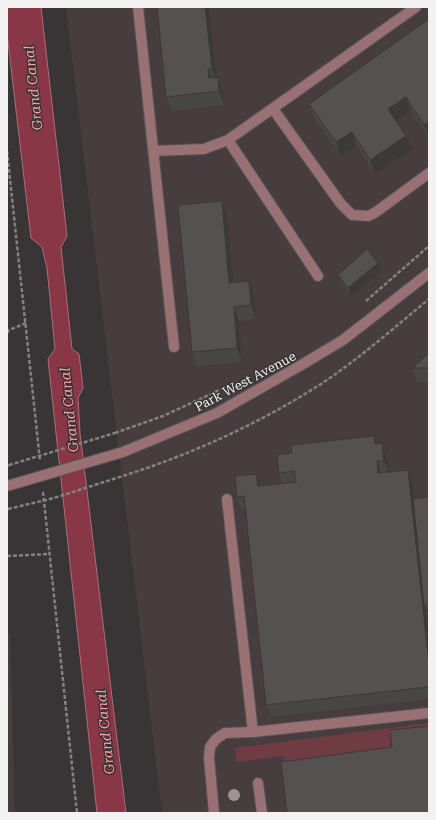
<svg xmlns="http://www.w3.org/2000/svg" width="436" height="820" font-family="'Roboto Serif',serif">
<rect width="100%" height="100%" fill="#393536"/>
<path fill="#483d3e" d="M 66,7 L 429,7 L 429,813 L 162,813 Z
M 7,633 L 10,633 L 15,813 L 7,813 Z"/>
<path fill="#703c43" d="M 429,723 L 429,734 L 390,739 L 391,756 L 285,769 L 283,756 L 237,762 L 235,748 Z"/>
<path fill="#893746" stroke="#a96f79" d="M 7,7 L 41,7 L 67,236 L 61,247 L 72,349 L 79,354 L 83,388 L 78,398 L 80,433 L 126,813 L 97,813 L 48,359 L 55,349 L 47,268 L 42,247 L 31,238 L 7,33 Z"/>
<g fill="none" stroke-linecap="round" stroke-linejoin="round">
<defs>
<path id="minor" d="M 138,7 L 174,347
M 273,109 L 341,204 L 352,215 L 368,216 L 376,212 L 429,173
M 228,140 L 318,276
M 154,151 L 204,149 L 228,140 L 416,7
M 123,452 L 217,413 L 303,364 L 343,340 L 429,273
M 253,732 L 429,713
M 258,783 L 262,813
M 214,813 L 209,758 L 210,747 L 216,739 L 225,733 L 253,732 L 227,499"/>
</defs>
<use href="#minor" stroke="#575354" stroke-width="12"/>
<path stroke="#848182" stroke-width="2.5" stroke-dasharray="4 2" stroke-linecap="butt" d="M 7,151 L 40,461
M 366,301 L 429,246
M 7,333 L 9,330 L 26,323
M 115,433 L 163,416 L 237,382
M 7,466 L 9,465
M 129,474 C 197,452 264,421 324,382 C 361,357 395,327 429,299
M 43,492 L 77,813
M 7,510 L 8,509
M 7,556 L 49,554"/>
<use href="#minor" stroke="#997175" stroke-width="10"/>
<defs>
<path id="minor-bridge" d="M 7,486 L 123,452"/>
</defs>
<use href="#minor-bridge" stroke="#575354" stroke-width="12" stroke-linecap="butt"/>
<path stroke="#848182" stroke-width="2.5" stroke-dasharray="4 2" stroke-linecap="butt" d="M 9,465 L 115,433
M 8,509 L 54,498 L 129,474"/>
<use href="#minor-bridge" stroke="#997175" stroke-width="10"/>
</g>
<circle fill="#a29194" cx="234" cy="795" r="6"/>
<path fill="#494646" d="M 209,7 L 216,77 L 218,77 L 223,91 L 224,105 L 172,111 L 166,97 Z
M 217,7 L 229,7 L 217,8 Z
M 429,19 L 429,138 L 411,111 L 396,121 L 412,150 L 375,174 L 357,146 L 341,156 L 314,118 L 309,104 Z
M 222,201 L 227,215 L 233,283 L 254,295 L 256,319 L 239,321 L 242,362 L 197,366 L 192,352 Z
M 378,263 L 381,272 L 351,296 L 341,283 L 338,275 Z
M 429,353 L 429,382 L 417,382 L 412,368 Z
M 374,436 L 377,444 L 382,443 L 386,455 L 388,472 L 408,470 L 412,481 L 414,499 L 429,497 L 429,609 L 426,609 L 429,636 L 429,699 L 271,717 L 266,705 L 245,508 L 241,509 L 237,497 L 260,486 L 283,484 L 279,473 L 292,453 Z"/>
<path fill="#3c3939" d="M 205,7 L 209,7 L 217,83 L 212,69 Z
M 208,69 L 213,83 L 214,92 L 209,78 Z
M 218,77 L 223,91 L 224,105 L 219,91 Z
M 406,97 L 411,111 L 393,123 L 388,109 Z
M 429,121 L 429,138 L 424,125 Z
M 352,132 L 357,146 L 341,156 L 336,142 Z
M 406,136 L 412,150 L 375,174 L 370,160 Z
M 222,201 L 227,215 L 235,297 L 229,283 Z
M 378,263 L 381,272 L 351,296 L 348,288 Z
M 249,281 L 254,295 L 256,319 L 251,305 Z
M 234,307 L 239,321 L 242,362 L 237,348 Z
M 374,436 L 378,448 L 375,444 Z
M 382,443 L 386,455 L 388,472 L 384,461 Z
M 377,461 L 381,473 L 378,473 Z
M 408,470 L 412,481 L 426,605 L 424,605 L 426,609 L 429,636 L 429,664 Z
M 256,474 L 260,485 L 262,498 L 258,486 Z"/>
<path fill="#555151" stroke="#3c3939" d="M 157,7 L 205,7 L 212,69 L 208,69 L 209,78 L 218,77 L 219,91 L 166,97 Z
M 429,19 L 429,121 L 424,125 L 406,97 L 388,109 L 406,136 L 370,160 L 352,132 L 336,142 L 309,104 Z
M 222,201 L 229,283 L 249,281 L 251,305 L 234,307 L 237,348 L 192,352 L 178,205 Z
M 367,249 L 378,263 L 348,288 L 338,275 Z
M 429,353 L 429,368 L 412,368 Z
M 374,436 L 375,444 L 382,443 L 384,461 L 377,461 L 378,473 L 408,470 L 429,664 L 429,687 L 266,705 L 244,496 L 237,497 L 235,476 L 256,474 L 258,486 L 296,482 L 294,471 L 279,473 L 277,455 L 292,453 L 291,445 Z
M 429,497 L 429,604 L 424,605 L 413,499 Z
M 429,726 L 429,813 L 287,813 L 281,762 L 392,747 L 390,730 Z"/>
<g text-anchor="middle" stroke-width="3" stroke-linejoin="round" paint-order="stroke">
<g font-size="13" fill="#f3f1f1" stroke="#393536">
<text transform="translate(245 381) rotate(-28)" y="5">Park West Avenue</text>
</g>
<g font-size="14" font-style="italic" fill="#fe9fab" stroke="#393536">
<text transform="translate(33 88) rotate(-96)" y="5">Grand Canal</text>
<text transform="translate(69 410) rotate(-96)" y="5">Grand Canal</text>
<text transform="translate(105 732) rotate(-96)" y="5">Grand Canal</text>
</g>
</g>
<rect width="436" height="820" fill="none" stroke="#f3f1f1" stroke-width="16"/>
</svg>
